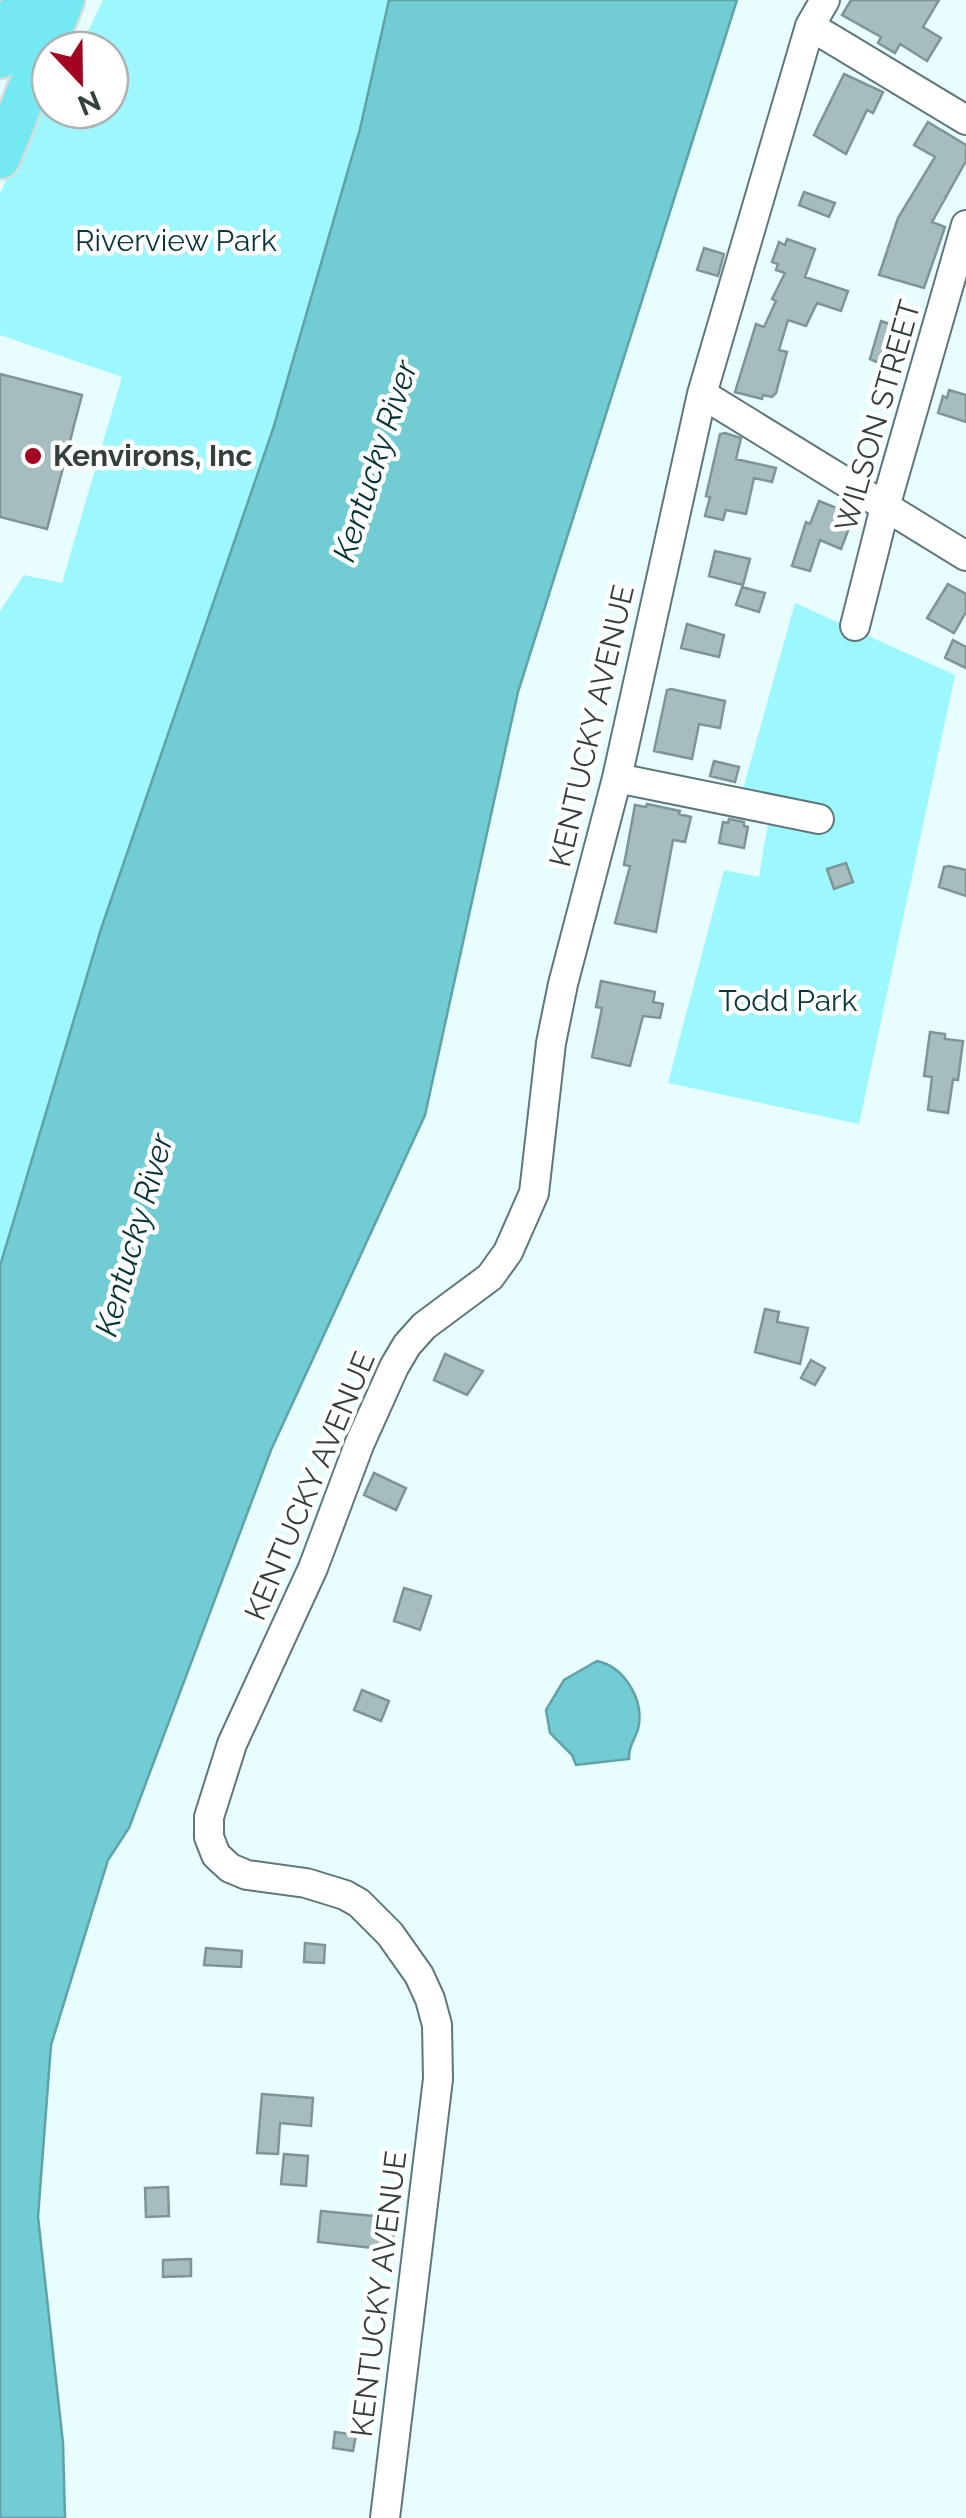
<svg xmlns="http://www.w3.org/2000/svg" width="966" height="2518" font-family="Raleway,sans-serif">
<rect width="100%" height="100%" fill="#e8fdfe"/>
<path fill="#9df7fe" d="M 103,0 L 389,0 L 360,129 L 273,429 L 101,929 L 0,1266 L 0,611 L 24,575 L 62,583 L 122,377 L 0,335 L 0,194 L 44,86 L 50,79 L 50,110 L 110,110 L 110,50 L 79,50 Z
M 795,603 L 955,675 L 859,1124 L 668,1083 L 724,870 L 759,877 L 772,798 L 743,789 Z"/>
<path fill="#72ccd3" stroke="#5fa2a7" stroke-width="2.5" d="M 389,0 L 737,0 L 518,692 L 425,1115 L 271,1450 L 129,1828 L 108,1860 L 51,2045 L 38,2217 L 63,2443 L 65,2518 L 0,2518 L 0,1266 L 101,929 L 273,429 L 360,129 Z
M 597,1661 C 625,1667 645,1701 638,1729 C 635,1740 628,1746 629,1759 L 576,1765 L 572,1755 L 550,1733 L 546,1710 L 564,1680 Z"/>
<path fill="#a5bdbf" stroke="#7d9597" stroke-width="2.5" d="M 851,0 L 939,0 L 923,27 L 941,38 L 927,61 L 900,44 L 895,53 L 878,43 L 881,37 L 842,15 Z
M 844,74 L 883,92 L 873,113 L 867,110 L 846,154 L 814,135 Z
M 928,122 L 966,145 L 966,161 L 932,222 L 945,227 L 924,288 L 879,275 L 898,218 L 935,157 L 914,145 Z
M 804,192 L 835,203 L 829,217 L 799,205 Z
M 787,239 L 815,249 L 805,277 L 848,291 L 841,311 L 817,303 L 806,326 L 788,320 L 779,350 L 787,352 L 776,393 L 772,397 L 763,395 L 762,399 L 735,392 L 756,324 L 764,327 L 776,301 L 772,299 L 785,273 L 776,270 L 778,264 L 772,262 L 779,242 L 785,245 Z
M 704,248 L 724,254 L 718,276 L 697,270 Z
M 881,321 L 914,332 L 909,350 L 898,351 L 892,369 L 870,359 Z
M 0,374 L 82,395 L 47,529 L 0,517 Z
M 949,390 L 966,395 L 966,422 L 938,413 L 943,396 L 947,398 Z
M 725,433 L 741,438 L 736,459 L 776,468 L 772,482 L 754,478 L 746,514 L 726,510 L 723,520 L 705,516 L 710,497 L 706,496 L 720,434 Z
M 819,501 L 854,515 L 841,549 L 820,540 L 810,571 L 792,566 L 806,522 L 810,524 Z
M 715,551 L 750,559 L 743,585 L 709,576 Z
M 948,584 L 966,594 L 966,612 L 954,633 L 927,618 Z
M 742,587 L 765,593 L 759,612 L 736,605 Z
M 687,624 L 724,635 L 719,657 L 681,648 Z
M 953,640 L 966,647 L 966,668 L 945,658 Z
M 671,689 L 725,701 L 720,728 L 699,724 L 692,759 L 654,751 L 667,690 Z
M 714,761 L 739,767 L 735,782 L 710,776 Z
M 647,804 L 680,811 L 679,814 L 691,817 L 685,842 L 673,840 L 656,932 L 615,923 L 630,866 L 624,865 L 635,805 L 646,807 Z
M 729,819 L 744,822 L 744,826 L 748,827 L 744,848 L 719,843 L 723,822 L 728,823 Z
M 846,863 L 853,882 L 834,889 L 827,869 Z
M 949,866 L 966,870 L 966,896 L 939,887 L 944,867 Z
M 601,981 L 655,992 L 653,1002 L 663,1004 L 660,1018 L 643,1016 L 630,1066 L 592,1057 L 602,1008 L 596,1007 Z
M 930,1032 L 945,1034 L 945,1039 L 963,1041 L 958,1080 L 953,1079 L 948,1113 L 928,1110 L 932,1077 L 924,1076 Z
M 765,1309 L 779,1312 L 777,1322 L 808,1328 L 800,1364 L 755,1352 Z
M 445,1354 L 483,1371 L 467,1395 L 434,1380 Z
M 811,1360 L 825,1368 L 815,1385 L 801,1378 Z
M 374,1473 L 406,1488 L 396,1510 L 364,1495 Z
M 404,1588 L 431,1596 L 420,1630 L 394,1621 Z
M 362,1690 L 389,1701 L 381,1721 L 354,1710 Z
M 305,1943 L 325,1945 L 324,1963 L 304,1962 Z
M 206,1948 L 242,1951 L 241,1967 L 204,1965 Z
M 262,2094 L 313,2098 L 311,2126 L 280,2123 L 278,2154 L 257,2153 Z
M 284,2154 L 308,2156 L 306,2186 L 281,2184 Z
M 168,2187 L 169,2216 L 146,2217 L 145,2188 Z
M 321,2211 L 395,2218 L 392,2250 L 318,2242 Z
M 191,2259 L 191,2276 L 163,2277 L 163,2260 Z
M 335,2432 L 356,2435 L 353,2451 L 333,2448 Z"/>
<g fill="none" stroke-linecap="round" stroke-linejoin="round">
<defs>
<path id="minor" d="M 810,26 L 966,120
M 702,394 L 966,556
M 855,626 L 885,507 L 966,225
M 617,778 L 819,819
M 385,2518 L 438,2079 L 437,2025 L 430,1999 L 419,1975 L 390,1934 L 359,1903 L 345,1895 L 306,1883 L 247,1875 L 230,1868 L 216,1855 L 209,1837 L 209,1817 L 232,1744 L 313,1568 L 359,1445 L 394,1367 L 407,1345 L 424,1326 L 490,1277 L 508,1252 L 534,1193 L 551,1043 L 563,984 L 617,778 L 702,394 L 810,26 L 825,0"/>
<path id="highway" d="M 0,58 L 23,0
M 0,158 L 64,0"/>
</defs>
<use href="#minor" stroke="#607779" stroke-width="32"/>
<use href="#highway" stroke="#dadcdc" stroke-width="45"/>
<use href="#minor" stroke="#fff" stroke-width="28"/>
<use href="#highway" stroke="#75e9f2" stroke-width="40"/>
</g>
<circle fill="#a20422" stroke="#fff" stroke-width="4" cx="33" cy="456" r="10"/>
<g text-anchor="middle" stroke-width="9" stroke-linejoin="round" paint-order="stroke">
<g font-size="30" fill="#0a373a" stroke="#fff">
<text x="176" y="251">Riverview Park</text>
<text x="788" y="1011">Todd Park</text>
</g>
<g font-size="30" fill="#343f3f" stroke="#fff">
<text transform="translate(878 416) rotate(-74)" y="10">WILSON STREET</text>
<text transform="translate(592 726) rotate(-77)" y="10">KENTUCKY AVENUE</text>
<text transform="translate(310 1486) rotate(-67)" y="10">KENTUCKY AVENUE</text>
<text transform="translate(379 2294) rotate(-83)" y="10">KENTUCKY AVENUE</text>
</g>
<g font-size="30" font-weight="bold" fill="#343f3f" stroke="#fff" text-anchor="start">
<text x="53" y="466">Kenvirons, Inc</text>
</g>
<g font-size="32" font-style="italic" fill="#053336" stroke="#fff">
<text transform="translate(375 461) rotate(-72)" y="11">Kentucky River</text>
<text transform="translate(134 1235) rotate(-74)" y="11">Kentucky River</text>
</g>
</g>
<g transform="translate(80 80) rotate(158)"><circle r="48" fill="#ffffff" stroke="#aeb2b2" stroke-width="2.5"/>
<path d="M0-8L18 38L0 25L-18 38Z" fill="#a20422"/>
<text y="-15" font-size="28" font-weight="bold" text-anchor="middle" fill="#343f3f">N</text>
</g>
</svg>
